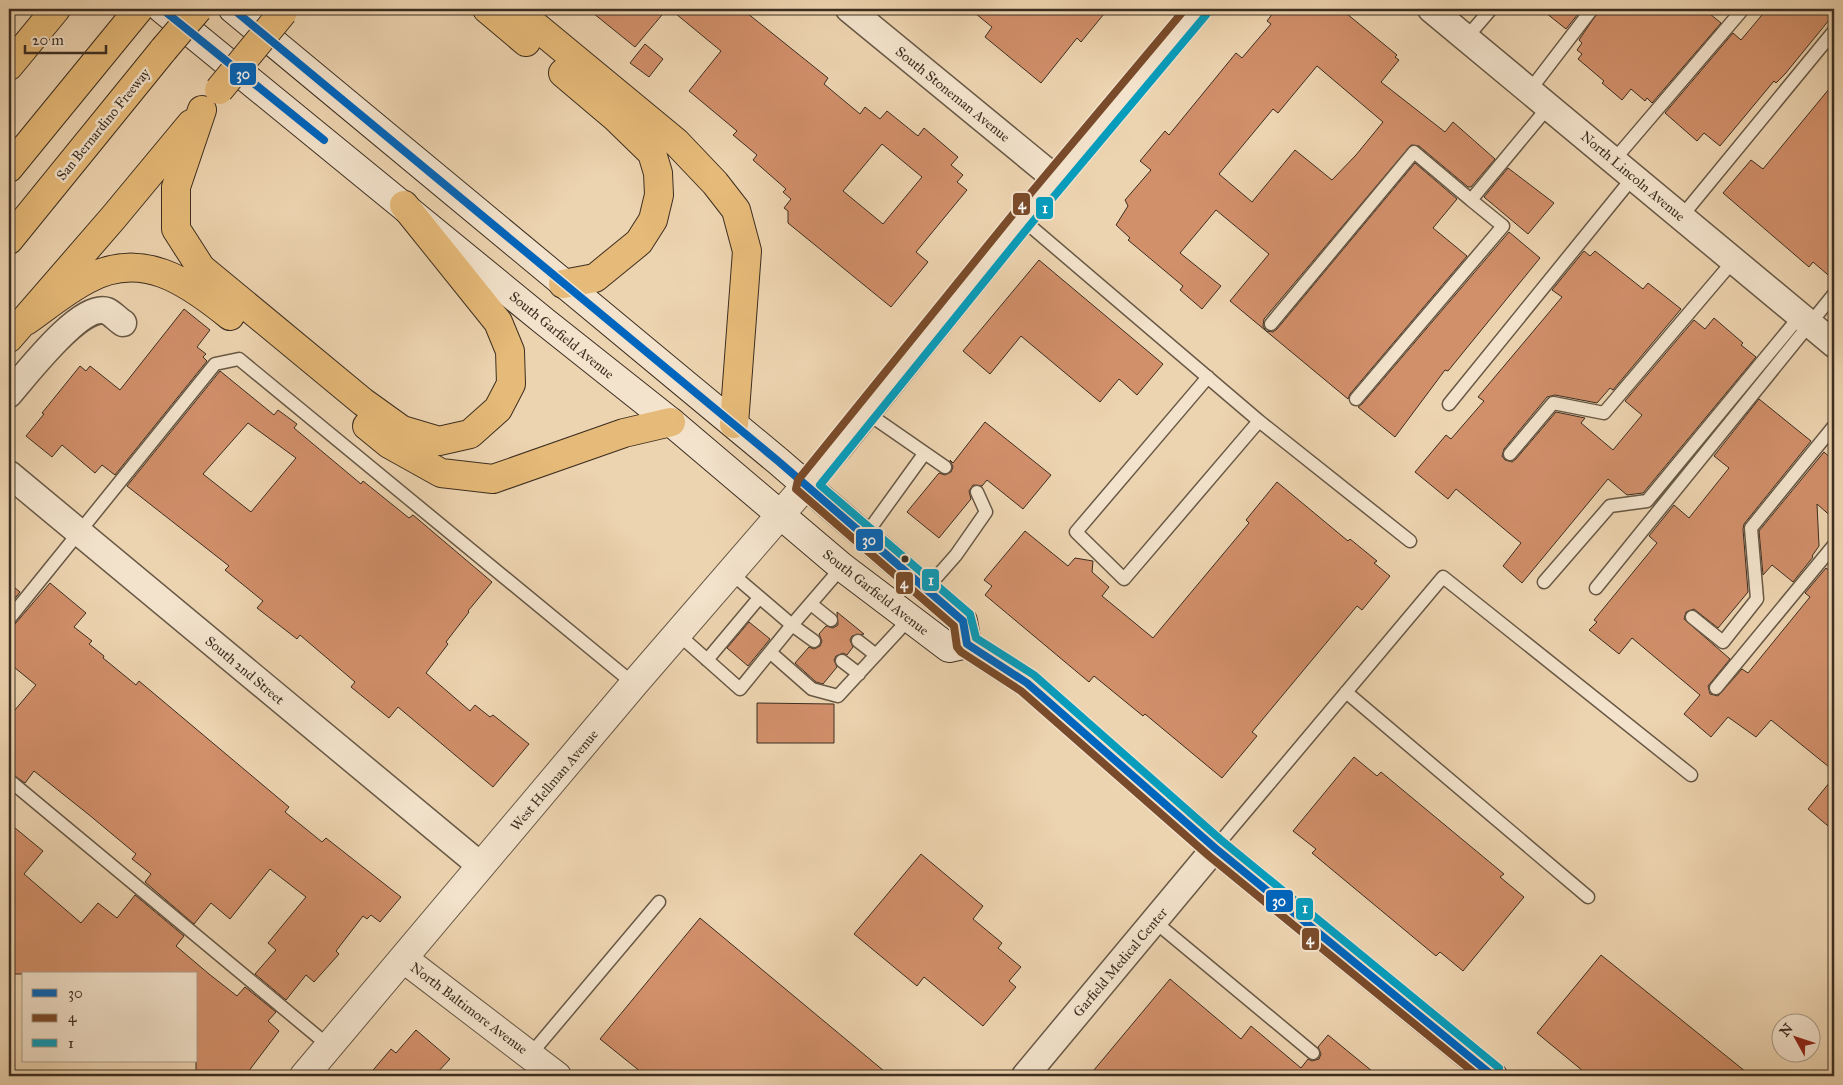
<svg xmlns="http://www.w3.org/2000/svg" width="1843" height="1085" font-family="'IM FELL Great Primer',serif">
<rect width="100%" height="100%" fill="#edd4b0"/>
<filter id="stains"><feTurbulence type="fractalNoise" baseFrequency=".004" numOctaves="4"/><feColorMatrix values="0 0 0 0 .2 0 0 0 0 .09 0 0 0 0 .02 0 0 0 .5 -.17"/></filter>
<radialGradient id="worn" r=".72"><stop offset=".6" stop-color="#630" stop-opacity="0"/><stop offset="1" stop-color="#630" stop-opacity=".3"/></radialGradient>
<path fill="#d18f6a" stroke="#3c2e21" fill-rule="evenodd" d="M 588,9 L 667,9 L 635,47 Z
M 670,9 L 742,9 L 828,78 L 824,84 L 860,114 L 865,107 L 880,119 L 887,111 L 918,136 L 924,128 L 958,157 L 951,165 L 963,175 L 957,182 L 967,190 L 916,252 L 928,262 L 891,307 L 788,223 L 788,211 L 784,208 L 791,199 L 783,192 L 786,189 L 753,160 L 757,155 L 733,135 L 737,131 L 689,91 L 721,51 ZM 882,144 L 922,177 L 883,224 L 843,191 Z
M 970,9 L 1108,9 L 1081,42 L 1077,38 L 1041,83 L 985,37 L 992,27 Z
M 1276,9 L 1341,9 L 1397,55 L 1395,57 L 1399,60 L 1381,82 L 1445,132 L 1453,122 L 1495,159 L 1471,187 L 1468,187 L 1419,146 L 1411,145 L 1264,319 L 1263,326 L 1266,331 L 1273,332 L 1277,329 L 1415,163 L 1457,199 L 1433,228 L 1467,256 L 1350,394 L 1348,399 L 1230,301 L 1269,254 L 1216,210 L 1180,253 L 1221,286 L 1202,309 L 1180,290 L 1183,286 L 1128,240 L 1130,238 L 1116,225 L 1128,206 L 1125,200 L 1151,170 L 1140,161 L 1165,131 L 1169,135 L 1236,53 L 1242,58 L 1271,24 L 1267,21 ZM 1317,66 L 1383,122 L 1356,155 L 1332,180 L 1295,150 L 1252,202 L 1219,174 L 1273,109 L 1278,113 Z
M 1541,9 L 1582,9 L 1566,29 Z
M 1600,9 L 1704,9 L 1721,23 L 1652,103 L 1647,98 L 1645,101 L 1631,89 L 1622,100 L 1602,83 L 1604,81 L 1578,59 L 1582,54 L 1577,50 L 1582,43 L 1579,40 Z
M 1767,9 L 1834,9 L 1834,14 L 1785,74 L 1776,83 L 1774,81 L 1720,146 L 1704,133 L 1697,141 L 1665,113 L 1733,33 L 1741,40 Z
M 645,44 L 663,59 L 649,77 L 630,63 Z
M 1834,83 L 1834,280 L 1813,262 L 1809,267 L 1723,193 L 1751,160 L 1763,169 Z
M 1508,168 L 1554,203 L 1528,234 L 1484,197 Z
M 1509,232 L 1540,258 L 1448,371 L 1445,370 L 1395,437 L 1358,407 L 1362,404 Z
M 1584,251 L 1590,256 L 1595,251 L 1643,289 L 1648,283 L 1681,309 L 1613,390 L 1610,388 L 1597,403 L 1555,395 L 1547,397 L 1504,449 L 1502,456 L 1505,460 L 1512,462 L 1516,459 L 1556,412 L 1585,418 L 1581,423 L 1613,450 L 1642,415 L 1625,401 L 1694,320 L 1705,329 L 1714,318 L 1743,343 L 1741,345 L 1756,357 L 1643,493 L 1627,495 L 1608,479 L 1522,583 L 1503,566 L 1521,543 L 1456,489 L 1448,499 L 1415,472 L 1446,435 L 1451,439 L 1484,401 L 1478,397 L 1562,297 L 1552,290 Z
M 1039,260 L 1163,364 L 1137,395 L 1119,379 L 1100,402 L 1021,336 L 990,374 L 963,351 Z
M 184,309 L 210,330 L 197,347 L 206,354 L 203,357 L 207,361 L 115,475 L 102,465 L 95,473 L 62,445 L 52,457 L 26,436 L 44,414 L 42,413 L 80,366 L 86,371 L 90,366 L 120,390 Z
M 220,371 L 274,415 L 278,410 L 297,424 L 294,428 L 361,484 L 363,481 L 409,518 L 413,515 L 492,582 L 468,611 L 469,612 L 446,642 L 448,644 L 426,673 L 470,711 L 475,705 L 490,717 L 493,715 L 529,744 L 493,787 L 398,707 L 389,718 L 351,687 L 355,682 L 300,635 L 297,639 L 257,608 L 263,601 L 225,570 L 229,566 L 127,486 ZM 248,423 L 296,458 L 251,512 L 203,474 Z
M 1759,399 L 1811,441 L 1744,524 L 1743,529 L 1748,592 L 1718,628 L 1694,609 L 1686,612 L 1684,619 L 1730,659 L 1708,686 L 1710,694 L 1718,696 L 1742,669 L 1748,673 L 1810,597 L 1805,593 L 1826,568 L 1831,572 L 1834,567 L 1834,771 L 1771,720 L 1756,737 L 1728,717 L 1711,737 L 1684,714 L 1700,695 L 1632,638 L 1619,654 L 1589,630 L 1597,622 L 1594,620 L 1657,543 L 1649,536 L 1674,505 L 1689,518 L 1729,468 L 1714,456 Z
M 985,422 L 1051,475 L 1023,509 L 987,480 L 982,486 L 973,485 L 969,491 L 971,499 L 939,538 L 907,512 L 939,473 L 945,475 L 951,472 L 953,467 L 950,460 L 953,463 Z
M 1824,452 L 1834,461 L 1834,519 L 1817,504 L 1819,546 L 1812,556 L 1813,557 L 1793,582 L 1772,565 L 1763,575 L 1759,531 Z
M 1277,482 L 1348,541 L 1350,539 L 1377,561 L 1374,563 L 1390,576 L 1362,610 L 1357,606 L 1252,732 L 1257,736 L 1222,778 L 1145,714 L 1143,716 L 1094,676 L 1089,682 L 985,595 L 992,586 L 984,580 L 1025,531 L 1068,566 L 1075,558 L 1093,561 L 1092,572 L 1109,587 L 1102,596 L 1153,638 L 1249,523 L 1246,520 Z
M 9,583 L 20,592 L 9,606 Z
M 50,583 L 86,613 L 74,627 L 92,641 L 89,644 L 104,656 L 103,658 L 136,685 L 139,681 L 289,807 L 285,812 L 322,842 L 326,838 L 401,897 L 380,922 L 371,915 L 367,919 L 363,916 L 336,951 L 339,954 L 314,982 L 306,975 L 286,1000 L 255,974 L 276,950 L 268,943 L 306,897 L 270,869 L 230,919 L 211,903 L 194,924 L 145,882 L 151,874 L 132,859 L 136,854 L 88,814 L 34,771 L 25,783 L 9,772 L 9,717 L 36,685 L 9,663 L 9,627 L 15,624 Z
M 837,612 L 864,634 L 852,636 L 850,640 L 853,647 L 847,655 L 843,653 L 836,656 L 834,660 L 837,667 L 823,684 L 816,682 L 795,663 L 809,647 L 814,649 L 820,646 L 822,641 L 819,634 L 826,626 L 833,628 L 838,625 Z
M 749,622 L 770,639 L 748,666 L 727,648 Z
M 757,703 L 834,704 L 834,743 L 757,743 Z
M 1354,757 L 1377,776 L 1381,772 L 1504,874 L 1500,877 L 1524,897 L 1463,971 L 1440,952 L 1436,956 L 1312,853 L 1316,849 L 1293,831 Z
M 1834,777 L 1834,831 L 1808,809 Z
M 9,823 L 43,851 L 24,874 L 81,923 L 98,903 L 117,918 L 135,895 L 184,936 L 176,946 L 209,974 L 237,996 L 245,987 L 276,1012 L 268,1021 L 279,1031 L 245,1076 L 196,1076 L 196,974 L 9,974 Z
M 921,854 L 983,906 L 973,919 L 1002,943 L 998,948 L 1021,967 L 1009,981 L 1016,987 L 983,1026 L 924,977 L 917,986 L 854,934 Z
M 700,918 L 890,1076 L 646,1076 L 600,1039 Z
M 1601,955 L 1751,1076 L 1589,1076 L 1537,1033 Z
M 1170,979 L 1241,1039 L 1251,1026 L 1301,1068 L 1308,1059 L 1312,1061 L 1319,1059 L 1321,1054 L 1318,1047 L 1328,1035 L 1378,1076 L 1089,1076 Z
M 416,1030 L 450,1059 L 434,1076 L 368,1076 L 391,1049 L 396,1053 Z"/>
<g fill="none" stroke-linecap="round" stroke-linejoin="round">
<defs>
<path id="service" d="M 1467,37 L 1491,9
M 1530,90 L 1592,9
M 1614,160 L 1743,9
M 1682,216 L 1834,31
M 1022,219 L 1259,421 L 1410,541
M 1271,324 L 1414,152 L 1471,200 L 1549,106
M 1208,377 L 1076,532 L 1124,579 L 1259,421
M 1356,399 L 1503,226 L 1471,200
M 1449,404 L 1634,176
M 867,413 L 945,467
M 1510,454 L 1553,403 L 1604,413 L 1734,260
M 864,537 L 924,454
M 1544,582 L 1610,506 L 1647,501 L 1800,316
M 1596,588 L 1834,294
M 926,589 L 956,555 L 986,512 L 977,492
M 811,604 L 831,620
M 1692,617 L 1723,642 L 1757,599 L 1751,528 L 1834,426
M 9,619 L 215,364 L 239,359 L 634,684
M 678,634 L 740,689 L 792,625 L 731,573
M 814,641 L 792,625 L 842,567
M 858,641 L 876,655
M 771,653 L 812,689 L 838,696 L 909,619
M 707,660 L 759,598
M 842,661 L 859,674
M 1716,688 L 1834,545
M 1346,692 L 1588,897
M 9,780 L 329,1046
M 1215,848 L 1443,577 L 1691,775
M 1154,921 L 1313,1053
M 530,1055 L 659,902"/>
<path id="minor" d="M 849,9 L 1056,179
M 1431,9 L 1834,344
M 9,394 C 25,376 81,302 107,311 C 112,313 118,320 123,323
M 9,474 L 481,866
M 1025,1076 L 1215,848"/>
<path id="tertiary" d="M 404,959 L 557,1076
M 304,1076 L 634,684 L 838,448 L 1022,219 L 1198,9"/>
<path id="secondary" d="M 162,9 L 545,322 L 671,422 L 842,567 L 949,648 L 967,644
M 233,9 L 778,461 L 963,621 L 967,644 L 1027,683 L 1215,848 L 1493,1076"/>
<path id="motorway" d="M 487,9 L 526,42
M 515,9 L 676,142 L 715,183 L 736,210 L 747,251 L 734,424
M 9,66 L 56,9
M 563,73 L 615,117 L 652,153 L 658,173 L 659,195 L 653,220 L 639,242 L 595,278 L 563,284
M 202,110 L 176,187 L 176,229 L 201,268 L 363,402 L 402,430 L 439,441 L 470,434 L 498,409 L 511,384 L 510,351 L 498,322 L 404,205
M 9,168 L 139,9
M 9,240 L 164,49
M 26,321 C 46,307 65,291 86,280 C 141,249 187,281 230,316
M 9,338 L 113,218 L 191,124
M 367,426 L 389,444 L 441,473 L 493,479 L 624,433 L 671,422"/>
</defs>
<use href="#service" stroke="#685845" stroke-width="15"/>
<use href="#minor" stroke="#685845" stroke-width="29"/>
<use href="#tertiary" stroke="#685845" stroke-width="30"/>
<use href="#secondary" stroke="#3c2e21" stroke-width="30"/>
<use href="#motorway" stroke="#3c2e21" stroke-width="30"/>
<use href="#service" stroke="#f3e3cc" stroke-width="12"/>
<use href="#minor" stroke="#f3e3cc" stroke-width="26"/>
<use href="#tertiary" stroke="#f3e3cc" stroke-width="28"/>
<use href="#secondary" stroke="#f3e3cc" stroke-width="28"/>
<use href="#motorway" stroke="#e6ba78" stroke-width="28"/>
<defs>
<path id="motorway-bridge" d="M 164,49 L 198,9
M 219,90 L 283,12"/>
</defs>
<use href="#motorway-bridge" stroke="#3c2e21" stroke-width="30" stroke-linecap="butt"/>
<use href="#motorway-bridge" stroke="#e6ba78" stroke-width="28"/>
<defs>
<path id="bus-1" d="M 162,9 L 324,140
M 233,9 L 778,461 L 963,621 L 967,644 L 1027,683 L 1215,848 L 1493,1076"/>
<path id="bus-2" d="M 1185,9 L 1014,213 L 798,480 L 796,489 L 954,626 L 957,647 L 961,652 L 1021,691 L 1209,856 L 1478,1076"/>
<path id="bus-3" d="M 1206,15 L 1030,225 L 820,485 L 970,614 L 976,638 L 1034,675 L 1221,840 L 1499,1068"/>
</defs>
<use href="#bus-1" stroke="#f3e3cc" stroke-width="11"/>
<use href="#bus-2" stroke="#f3e3cc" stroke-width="11"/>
<use href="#bus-3" stroke="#f3e3cc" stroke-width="11"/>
<use href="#bus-1" stroke="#0065bd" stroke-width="8"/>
<use href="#bus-2" stroke="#7a4b2a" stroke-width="8"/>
<use href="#bus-3" stroke="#069dbd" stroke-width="8"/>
</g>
<circle fill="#3c2e21" stroke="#f3e3cc" stroke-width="2" cx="905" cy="559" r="4.5"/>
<g text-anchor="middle" stroke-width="5" stroke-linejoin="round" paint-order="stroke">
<g font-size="14" fill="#3c2e21" stroke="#f3e3cc">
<text transform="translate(953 94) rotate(39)" y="5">South Stoneman Avenue</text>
<text transform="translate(103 124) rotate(-51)" y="5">San Bernardino Freeway</text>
<text transform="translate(1633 176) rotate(40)" y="5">North Lincoln Avenue</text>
<text transform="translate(562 335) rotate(39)" y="5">South Garfield Avenue</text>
<text transform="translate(876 592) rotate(38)" y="5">South Garfield Avenue</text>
<text transform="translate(245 670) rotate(40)" y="5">South 2nd Street</text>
<text transform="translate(554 780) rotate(-50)" y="5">West Hellman Avenue</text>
<text transform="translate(1120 962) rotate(-50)" y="5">Garfield Medical Center</text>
<text transform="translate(469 1008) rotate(37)" y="5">North Baltimore Avenue</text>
</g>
</g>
<g stroke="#f3e3cc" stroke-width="2">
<rect x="229" y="62" width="28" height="24" rx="5" fill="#0065bd"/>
<rect x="1012" y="192" width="19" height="24" rx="5" fill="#7a4b2a"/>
<rect x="1035" y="196" width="19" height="24" rx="5" fill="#069dbd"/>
<rect x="855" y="528" width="29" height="24" rx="5" fill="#0065bd"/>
<rect x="921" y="568" width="19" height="24" rx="5" fill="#069dbd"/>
<rect x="895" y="571" width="19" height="24" rx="5" fill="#7a4b2a"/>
<rect x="1265" y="889" width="29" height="24" rx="5" fill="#0065bd"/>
<rect x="1295" y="897" width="19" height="24" rx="5" fill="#069dbd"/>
<rect x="1301" y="927" width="19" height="24" rx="5" fill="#7a4b2a"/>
</g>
<g font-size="14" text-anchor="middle" font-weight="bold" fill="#fff">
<text x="243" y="79">30</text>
<text x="1022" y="209">4</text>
<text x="1045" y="213">1</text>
<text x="869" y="545">30</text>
<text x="931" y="585">1</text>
<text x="904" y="588">4</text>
<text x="1279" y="906">30</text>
<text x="1305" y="913">1</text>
<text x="1310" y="944">4</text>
</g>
<rect width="1843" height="1085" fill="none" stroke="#edd4b0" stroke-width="30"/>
<rect x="10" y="10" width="1823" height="1065" fill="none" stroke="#3c2e21" stroke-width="2.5"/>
<rect x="15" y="15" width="1813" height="1055" fill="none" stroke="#3c2e21"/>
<rect x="22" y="972" width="175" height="90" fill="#f3e3cc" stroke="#aa9b88"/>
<rect x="32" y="989" width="25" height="8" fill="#0065bd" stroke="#aa9b88"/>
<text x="68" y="998" font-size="15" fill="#3c2e21">30</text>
<rect x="32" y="1014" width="25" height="8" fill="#7a4b2a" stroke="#aa9b88"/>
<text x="68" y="1022" font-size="15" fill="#3c2e21">4</text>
<rect x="32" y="1039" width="25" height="8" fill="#069dbd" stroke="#aa9b88"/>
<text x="68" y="1048" font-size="15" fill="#3c2e21">1</text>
<g transform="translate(1796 1038) rotate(310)"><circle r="24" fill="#f3e3cc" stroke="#aa9b88"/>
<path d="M0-4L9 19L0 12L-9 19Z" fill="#8f2418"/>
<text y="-8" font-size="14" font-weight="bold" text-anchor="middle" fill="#3c2e21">N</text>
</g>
<path d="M25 45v8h81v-8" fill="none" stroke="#3c2e21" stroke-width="2.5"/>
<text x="32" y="45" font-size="15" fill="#3c2e21" stroke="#f3e3cc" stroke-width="4" paint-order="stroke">20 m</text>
<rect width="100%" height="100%" filter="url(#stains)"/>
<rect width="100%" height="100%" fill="url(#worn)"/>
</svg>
